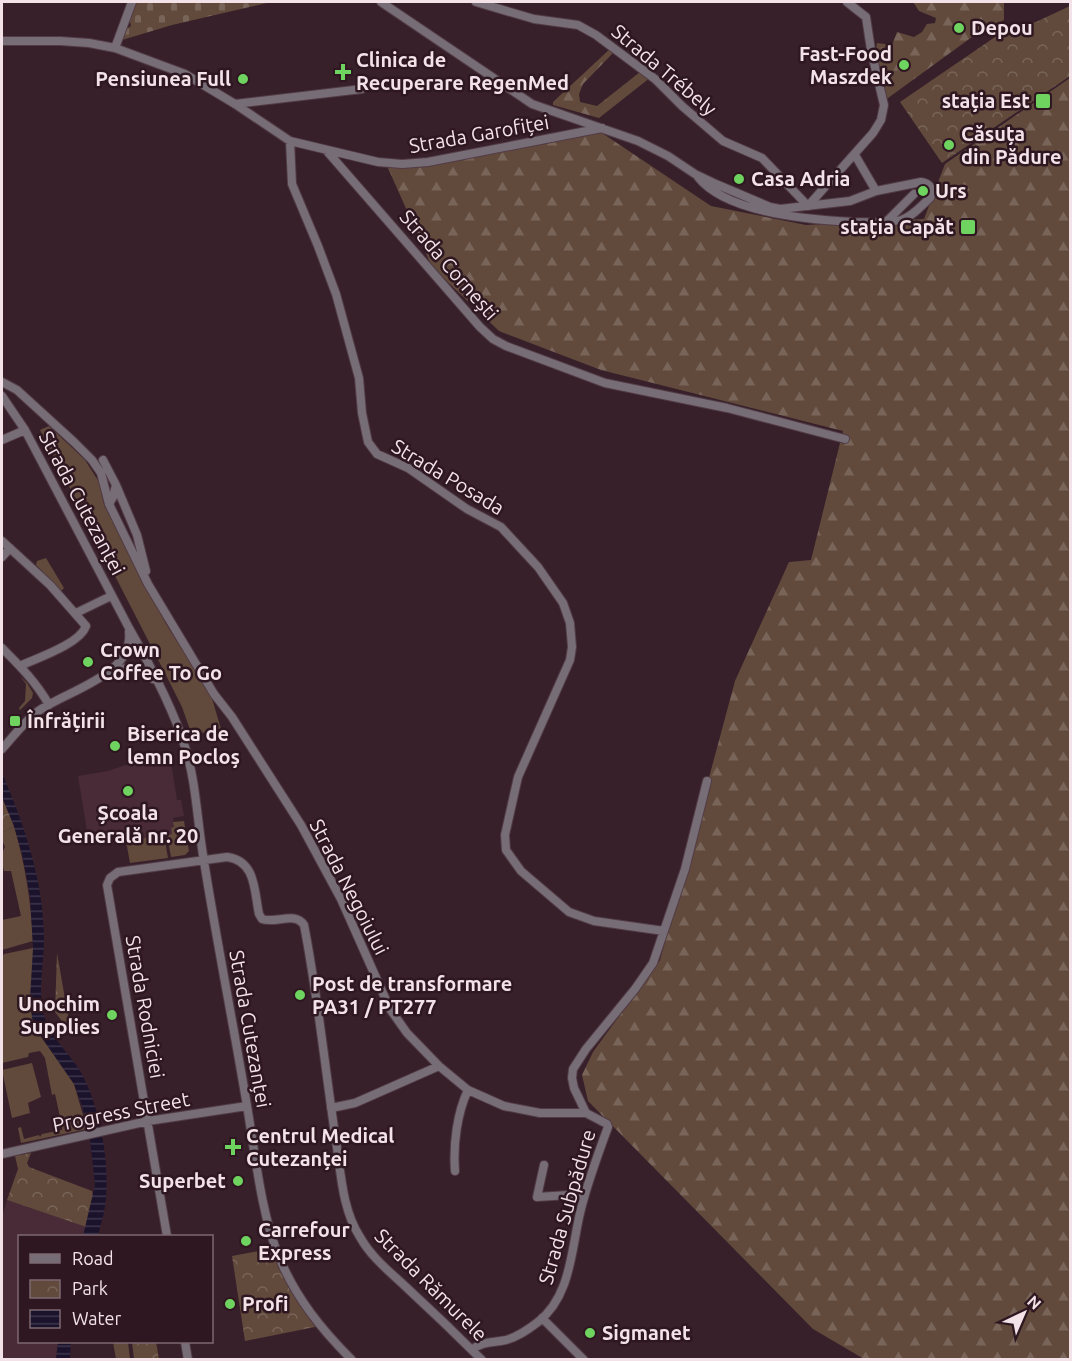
<svg xmlns="http://www.w3.org/2000/svg" width="1072" height="1361" font-family="Ubuntu,sans-serif">
<defs>
<pattern id="forest-firs" width="22" height="20" patternUnits="userSpaceOnUse" patternTransform="scale(1.5)"><rect width="22" height="20" fill="#614a3c"/><path d="M5 1l3.5 6h-7zM16 11l3.5 6h-7z" fill="#786458"/></pattern>
<pattern id="cemetery-stones" width="16" height="16" patternUnits="userSpaceOnUse" patternTransform="scale(1.5)"><rect width="16" height="16" fill="#614a3c"/><path d="M2 7V4a2 2 0 0 1 4 0v3zM10 15v-3a2 2 0 0 1 4 0v3z" fill="#786458"/></pattern>
<pattern id="park-crowns" width="20" height="18" patternUnits="userSpaceOnUse" patternTransform="scale(1.5)"><rect width="20" height="18" fill="#614a3c"/><path d="M2 6a3 3 0 1 1 6 0M12 15a3 3 0 1 1 6 0" fill="none" stroke="#786458"/></pattern>
<pattern id="water-rules" width="6" height="5" patternUnits="userSpaceOnUse" patternTransform="scale(1.5)"><rect width="6" height="5" fill="#1b132c"/><path d="M0 2.5h6" fill="none" stroke="#3d354b"/></pattern>
</defs>
<rect width="100%" height="100%" fill="#38202a"/>
<path fill="#482b37" d="M 170,750 L 174,761 L 171,762 L 177,800 L 181,800 L 184,816 L 173,818 L 174,827 L 172,834 L 111,844 L 109,834 L 88,837 L 78,776 L 108,771 Z
M 7,1200 L 86,1227 L 83,1236 L 20,1236 L 20,1342 L 58,1342 L 56,1359 L 5,1358 L 2,1360 L 2,1217 Z"/>
<path fill="#614a3c" d="M 49,426 L 85,460 L 99,482 L 104,505 L 166,624 L 211,695 L 221,729 L 192,735 L 182,707 L 168,679 L 40,430 Z
M 46,558 L 64,588 L 61,591 L 36,565 L 37,561 Z
M 20,676 L 27,683 L 33,693 L 32,698 L 20,710 L 19,708 L 25,701 L 26,684 Z
M 184,821 L 189,851 L 185,855 L 171,857 L 167,835 L 172,834 L 171,828 L 174,827 L 173,822 Z
M 14,826 C 25,864 31,901 33,941 L 2,950 L 2,920 L 21,916 L 11,871 L 4,871 C 2,863 0,855 5,847 L 2,840 L 2,833 Z
M 164,835 L 168,858 L 130,863 L 126,841 Z
M 33,948 L 40,1035 L 74,1084 L 87,1129 L 21,1143 L 18,1128 L 21,1127 L 24,1139 L 39,1135 L 40,1137 L 42,1134 L 62,1130 L 62,1126 L 55,1094 L 52,1095 L 45,1058 L 40,1051 L 29,1053 L 28,1057 L 2,1063 L 2,957 L 4,954 Z
M 32,1063 L 41,1097 L 28,1103 L 30,1113 L 12,1118 L 2,1070 Z
M 113,1342 L 128,1342 L 130,1359 L 116,1359 Z"/>
<path fill="url(#forest-firs)" d="M 913,2 L 1004,2 L 1004,20 L 972,37 L 888,98 L 884,96 C 880,79 874,60 877,43 L 892,45 L 897,32 L 914,37 L 922,32 L 927,24 L 935,23 L 936,18 L 919,11 Z
M 611,48 L 613,53 L 583,84 L 579,94 L 580,102 L 597,106 L 640,72 L 651,77 L 599,118 L 553,105 L 553,102 Z
M 1070,78 L 1070,1359 L 864,1359 L 813,1329 L 588,1101 L 582,1075 L 593,1052 L 660,960 L 735,681 L 789,562 L 811,560 L 843,431 L 601,370 L 499,331 L 432,267 L 388,168 L 599,131 L 711,206 L 806,225 L 924,219 L 945,164 Z"/>
<path fill="url(#cemetery-stones)" d="M 135,2 L 271,2 L 172,25 L 122,40 L 125,30 L 131,26 L 129,17 Z"/>
<path fill="url(#park-crowns)" d="M 1070,6 L 1070,76 L 942,163 L 900,102 L 998,35 L 1038,21 Z
M 2,797 L 14,826 L 2,833 Z
M 57,953 L 71,1033 L 55,1012 Z
M 31,1153 L 27,1163 L 29,1167 L 92,1191 L 93,1196 L 86,1227 L 7,1200 L 18,1169 L 15,1156 Z
M 275,1248 L 320,1326 L 245,1341 L 232,1256 Z
M 132,1342 L 156,1342 L 159,1359 L 134,1359 Z"/>
<path fill="url(#water-rules)" d="M 2,773 C 24,824 44,882 44,939 C 44,963 38,988 43,1012 C 47,1033 67,1051 79,1069 C 100,1104 111,1165 105,1206 C 104,1216 100,1226 98,1236 L 83,1236 L 95,1185 L 90,1140 L 83,1109 L 74,1084 L 40,1035 L 32,1018 L 30,999 L 33,948 L 30,896 L 22,854 L 14,826 L 2,797 Z
M 58,1342 L 71,1342 L 70,1359 L 56,1359 Z"/>
<g fill="none" stroke-linecap="round" stroke-linejoin="round">
<defs>
<path id="minor" d="M 381,2 L 532,104 L 638,141 L 668,156 L 695,174 L 716,184 L 770,207 L 780,209 L 850,201 L 876,191 L 921,182 C 930,183 934,190 930,198
M 476,2 L 534,19 L 578,25 L 596,35 L 655,79 L 682,106 L 723,141 L 762,158 L 808,206
M 2,41 L 60,41 L 89,43 L 115,48 L 185,74 L 235,104 L 290,141 L 378,162 L 402,164 L 428,162 L 602,128
M 115,48 L 132,2
M 235,104 L 362,89
M 290,141 L 292,184 L 318,246 L 336,294 L 359,378 L 362,413 L 368,442 L 377,454 L 408,468 L 467,509 L 501,527 L 525,553 L 538,567 L 563,603 L 570,623 L 572,647 L 570,660 L 518,777 L 505,835 L 506,850 L 521,871 L 569,912 L 594,921 L 664,931
M 326,150 L 480,327 L 493,339 L 506,346 L 605,383 L 727,408 L 845,439
M 855,155 L 876,191
M 698,177 C 726,213 811,220 854,222 C 870,222 886,224 901,220 C 912,217 921,206 930,198
M 808,206 L 873,133 L 881,120 L 884,105 L 871,50 L 866,17 L 847,2
M 885,223 L 914,194
M 2,382 L 17,390 L 74,442 L 92,460 L 101,473 L 109,504 L 148,584 L 214,694 L 232,717 L 301,825 L 341,899 L 390,1009 L 407,1033 L 439,1066 L 468,1090 L 504,1106 L 540,1113 L 586,1113
M 2,396 L 25,430 L 129,628 C 149,663 173,708 185,747 C 196,781 197,819 203,855 C 216,938 233,1022 247,1106 C 255,1152 261,1214 279,1257 C 296,1298 321,1329 352,1360
M 2,440 L 25,430
M 103,460 L 116,485 L 113,497 L 109,504
M 116,485 L 137,535 L 146,571
M 2,541 L 50,585 L 86,626 C 80,644 37,658 20,666
M 2,557 L 10,548
M 76,613 L 111,596
M 2,648 C 19,665 37,683 49,705
M 112,671 C 127,666 141,668 153,679
M 2,749 C 13,737 23,723 37,712 C 65,691 134,676 129,632
M 331,1108 L 355,1103 L 439,1066
M 586,1113 L 574,1088 L 572,1078 L 573,1069 L 586,1049 L 635,989 L 653,963 L 685,869 L 707,781
M 2,1154 L 148,1121 L 247,1106
M 544,1165 L 537,1197 L 585,1194
M 455,1171 C 453,1145 457,1113 468,1090
M 167,1236 L 107,885 L 110,878 L 118,872 L 227,857 C 256,861 254,890 259,914 L 262,919 C 276,924 295,911 304,925 C 318,996 325,1069 336,1141 C 341,1173 342,1209 360,1237 C 371,1257 390,1272 406,1287 C 432,1311 457,1335 482,1360
M 542,1318 L 584,1360
M 185,1342 L 188,1360
M 472,1350 C 482,1341 493,1343 506,1340 C 517,1337 529,1329 538,1322 C 572,1295 571,1248 581,1209 C 588,1181 598,1154 608,1127 L 607,1124 L 586,1113"/>
</defs>
<use href="#minor" stroke="#523b45" stroke-width="10"/>
<use href="#minor" stroke="#766d76" stroke-width="8"/>
</g>
<g fill="#6fd35f" stroke="#2e1720" stroke-width="2">
<circle cx="959" cy="28" r="6"/>
<circle cx="904" cy="65" r="6"/>
<path d="M340 63h6v6h6v6h-6v6h-6v-6h-6v-6h6z"/>
<circle cx="243" cy="79" r="6"/>
<rect x="1035" y="93" width="16" height="16" rx="3"/>
<circle cx="949" cy="145" r="6"/>
<circle cx="739" cy="179" r="6"/>
<circle cx="923" cy="191" r="6"/>
<rect x="960" y="219" width="16" height="16" rx="3"/>
<circle cx="88" cy="662" r="6"/>
<rect x="9" y="715" width="12" height="12" rx="3"/>
<circle cx="115" cy="746" r="6"/>
<circle cx="128" cy="791" r="6"/>
<circle cx="300" cy="995" r="6"/>
<circle cx="112" cy="1015" r="6"/>
<path d="M230 1138h6v6h6v6h-6v6h-6v-6h-6v-6h6z"/>
<circle cx="238" cy="1181" r="6"/>
<circle cx="246" cy="1241" r="6"/>
<circle cx="230" cy="1304" r="6"/>
<circle cx="590" cy="1333" r="6"/>
</g>
<g text-anchor="middle" stroke-width="5" stroke-linejoin="round" paint-order="stroke">
<g font-size="20" font-weight="bold" fill="#f3e2e8" stroke="#2e1720" text-anchor="start">
<text x="971" y="35">Depou</text>
<text x="892" y="61" text-anchor="end">Fast-Food<tspan x="892" dy="23">Maszdek</tspan></text>
<text x="356" y="67">Clinica de<tspan x="356" dy="23">Recuperare RegenMed</tspan></text>
<text x="231" y="86" text-anchor="end">Pensiunea Full</text>
<text x="1030" y="108" text-anchor="end">stația Est</text>
<text x="961" y="141">Căsuța<tspan x="961" dy="23">din Pădure</tspan></text>
<text x="751" y="186">Casa Adria</text>
<text x="935" y="198">Urs</text>
<text x="954" y="234" text-anchor="end">stația Capăt</text>
<text x="100" y="657">Crown<tspan x="100" dy="23">Coffee To Go</tspan></text>
<text x="27" y="728">Înfrățirii</text>
<text x="127" y="741">Biserica de<tspan x="127" dy="23">lemn Pocloș</tspan></text>
<text x="128" y="820" text-anchor="middle">Școala<tspan x="128" dy="23">Generală nr. 20</tspan></text>
<text x="312" y="991">Post de transformare<tspan x="312" dy="23">PA31 / PT277</tspan></text>
<text x="100" y="1011" text-anchor="end">Unochim<tspan x="100" dy="23">Supplies</tspan></text>
<text x="246" y="1143">Centrul Medical<tspan x="246" dy="23">Cutezanței</tspan></text>
<text x="226" y="1188" text-anchor="end">Superbet</text>
<text x="258" y="1237">Carrefour<tspan x="258" dy="23">Express</tspan></text>
<text x="242" y="1311">Profi</text>
<text x="602" y="1340">Sigmanet</text>
</g>
<g font-size="20" fill="#f3e2e8" stroke="#2e1720">
<text transform="translate(664 70) rotate(40)" y="7">Strada Trébely</text>
<text transform="translate(479 134) rotate(-10)" y="7">Strada Garofiței</text>
<text transform="translate(449 265) rotate(49)" y="7">Strada Cornești</text>
<text transform="translate(448 477) rotate(31)" y="7">Strada Posada</text>
<text transform="translate(82 503) rotate(62)" y="7">Strada Cutezanței</text>
<text transform="translate(349 887) rotate(63)" y="7">Strada Negoiului</text>
<text transform="translate(145 1007) rotate(80)" y="7">Strada Rodniciei</text>
<text transform="translate(250 1029) rotate(80)" y="7">Strada Cutezanței</text>
<text transform="translate(121 1112) rotate(-11)" y="7">Progress Street</text>
<text transform="translate(567 1207) rotate(-74)" y="7">Strada Subpădure</text>
<text transform="translate(431 1285) rotate(45)" y="7">Strada Rămurele</text>
</g>
</g>
<rect width="1072" height="1361" fill="none" stroke="#f3e2e8" stroke-width="6"/>
<rect x="18" y="1235" width="195" height="108" fill="#2e1720" stroke="#7d6870" stroke-width="1.5"/>
<rect x="30" y="1254" width="30" height="9" fill="#766d76" stroke="#7d6870" stroke-width="1.5"/>
<text x="72" y="1265" font-size="18" fill="#f3e2e8">Road</text>
<rect x="30" y="1280" width="30" height="18" fill="url(#park-crowns)" stroke="#7d6870" stroke-width="1.5"/>
<text x="72" y="1295" font-size="18" fill="#f3e2e8">Park</text>
<rect x="30" y="1310" width="30" height="18" fill="url(#water-rules)" stroke="#7d6870" stroke-width="1.5"/>
<text x="72" y="1325" font-size="18" fill="#f3e2e8">Water</text>
<g transform="translate(1024 1313) rotate(44)" stroke="#2e1720" stroke-width="4.5" paint-order="stroke">
<path d="M0-4.5L10 22L0 15L-10 22Z" fill="#f3e2e8"/>
<text y="-9" font-size="16" font-weight="bold" text-anchor="middle" fill="#f3e2e8">N</text>
</g>
</svg>
